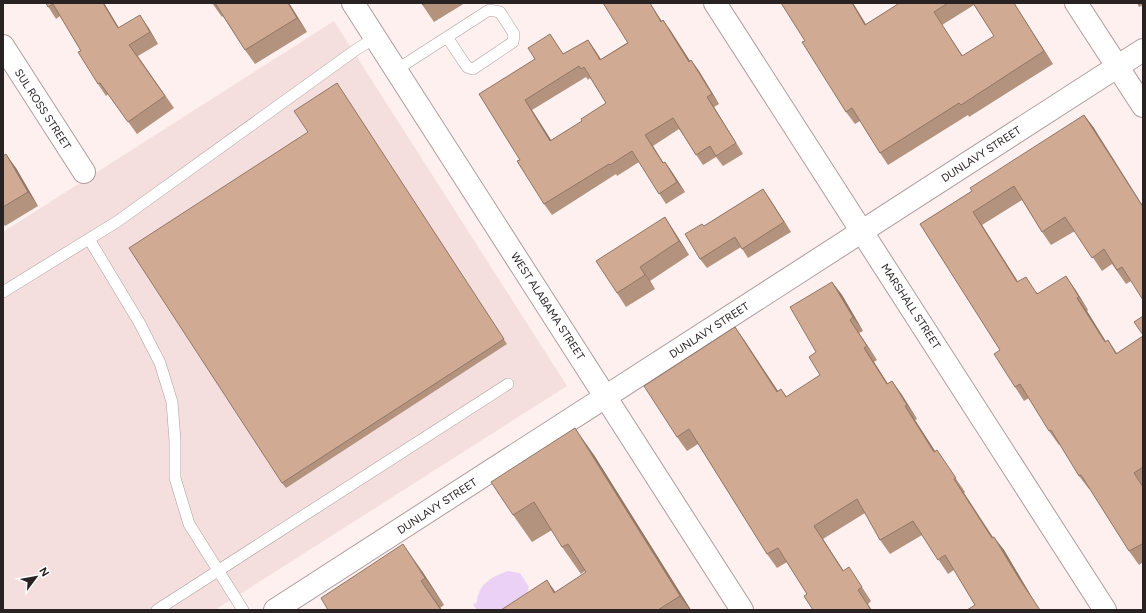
<svg xmlns="http://www.w3.org/2000/svg" width="1146" height="613" font-family="Figtree,sans-serif">
<rect width="100%" height="100%" fill="#fef0ef"/>
<path fill="#f4dfde" d="M 334,21 L 567,386 L 215,610 L 3,610 L 3,232 Z"/>
<path fill="#ebd1f5" d="M 508,571 L 520,573 L 529,587 L 525,599 L 502,610 L 477,610 L 473,605 L 477,602 C 478,584 493,576 508,571 Z"/>
<g fill="none" stroke-linecap="round" stroke-linejoin="round">
<defs>
<path id="service" d="M 396,70 L 489,10 L 500,12 L 514,34 L 513,42 L 473,69 L 467,67 L 447,37
M 89,239 L 139,322 L 160,363 L 172,402 L 175,441 L 175,478 L 189,524 L 243,610
M 3,292 L 118,221 L 357,49 L 375,38
M 157,610 L 508,384"/>
<path id="minor" d="M 715,3 L 1105,610
M 1076,3 L 1143,106
M 3,46 L 84,172"/>
<path id="tertiary" d="M 353,3 L 742,610
M 275,610 L 1143,50"/>
</defs>
<use href="#service" stroke="#ae9d9d" stroke-width="12"/>
<use href="#minor" stroke="#ae9d9d" stroke-width="24"/>
<use href="#tertiary" stroke="#ae9d9d" stroke-width="24"/>
<use href="#service" stroke="#fff" stroke-width="11"/>
<use href="#minor" stroke="#fff" stroke-width="22"/>
<use href="#tertiary" stroke="#fff" stroke-width="22"/>
</g>
<path fill="#b3927e" fill-rule="evenodd" d="M 46,3 L 104,3 L 119,28 L 148,27 L 158,44 L 138,56 L 174,108 L 137,134 L 108,94 L 106,96 L 98,84 L 81,51 L 60,16 L 56,19 Z
M 212,3 L 289,3 L 307,32 L 255,64 L 245,50 L 223,16 L 222,17 Z
M 421,3 L 465,3 L 434,22 Z
M 853,3 L 866,24 L 898,4 L 897,3 L 1014,3 L 1053,64 L 969,117 L 968,115 L 888,165 L 880,153 L 860,121 L 855,124 L 846,112 L 805,41 ZM 974,5 L 994,36 L 963,56 L 942,25 Z
M 1137,3 L 1143,3 L 1143,5 L 1139,7 Z
M 663,20 L 690,61 L 691,60 L 699,71 L 719,104 L 714,107 L 743,154 L 723,166 L 716,157 L 703,165 L 679,129 L 653,146 L 663,163 L 665,162 L 672,172 L 685,192 L 666,204 L 639,162 L 617,176 L 616,174 L 552,215 L 544,204 L 520,160 L 479,94 L 535,59 L 550,34 L 563,54 L 588,40 L 601,59 ZM 586,77 L 588,80 L 590,78 L 606,103 L 582,121 L 551,140 L 532,110 Z
M 337,83 L 507,344 L 286,488 L 282,483 L 308,132 Z
M 1084,115 L 1094,128 L 1131,281 L 1126,284 L 1112,264 L 1102,271 L 1075,231 L 1051,245 L 1042,232 L 1022,200 L 982,225 L 1018,282 L 1038,293 L 1075,289 L 1088,310 L 1087,311 L 1106,342 L 1108,340 L 1117,353 L 1143,336 L 1143,562 L 1139,565 L 1129,551 L 1090,489 L 1089,489 L 1079,476 L 1060,444 L 1059,445 L 1049,431 L 1029,398 L 1024,401 L 1015,387 L 1000,350 L 920,224 L 972,191 Z
M 3,156 L 16,168 L 38,206 L 5,226 L 3,223 Z
M 763,189 L 791,232 L 748,258 L 741,247 L 707,268 L 700,259 L 704,226 Z
M 665,217 L 674,231 L 689,255 L 650,281 L 655,289 L 626,307 L 617,293 Z
M 832,282 L 842,295 L 863,331 L 859,333 L 877,360 L 874,362 L 888,384 L 892,381 L 902,395 L 917,419 L 915,420 L 935,451 L 946,464 L 965,492 L 964,493 L 993,537 L 1004,550 L 1030,594 L 975,605 L 954,570 L 948,574 L 922,535 L 890,554 L 880,540 L 865,513 L 823,539 L 843,571 L 858,581 L 871,601 L 868,604 L 872,610 L 813,610 L 807,594 L 787,562 L 777,568 L 767,554 L 698,444 L 687,451 L 677,437 L 735,327 L 778,391 L 781,389 L 787,397 L 820,375 L 816,352 Z
M 594,455 L 691,610 L 501,610 L 556,592 L 586,572 L 585,571 L 581,574 L 562,547 L 552,530 L 532,542 L 513,515 Z
M 422,571 L 444,605 L 440,608 L 328,610 Z"/>
<path fill="#927767" d="M 103,3 L 104,3 L 126,40 L 118,28 Z
M 288,3 L 289,3 L 307,32 L 297,18 Z
M 650,3 L 669,32 L 661,22 Z
M 852,3 L 853,3 L 873,37 L 865,25 Z
M 1014,3 L 1053,64 L 1044,51 Z
M 140,15 L 148,27 L 158,44 L 150,32 Z
M 663,20 L 671,31 L 697,72 L 689,62 Z
M 588,40 L 595,50 L 607,70 L 600,60 Z
M 691,60 L 699,71 L 719,104 L 712,94 Z
M 707,97 L 714,107 L 743,154 L 736,143 Z
M 525,100 L 532,110 L 558,151 L 550,141 Z
M 1084,115 L 1094,128 L 1143,206 L 1143,207 Z
M 645,135 L 653,146 L 670,173 L 663,163 Z
M 6,154 L 16,168 L 38,206 L 28,192 Z
M 665,162 L 672,172 L 685,192 L 677,182 Z
M 763,189 L 770,199 L 791,232 L 784,222 Z
M 973,212 L 982,225 L 1027,296 L 1017,282 Z
M 665,217 L 674,231 L 689,255 L 679,241 Z
M 640,267 L 650,281 L 655,289 L 645,275 Z
M 1066,276 L 1075,289 L 1088,310 L 1079,297 Z
M 832,282 L 842,295 L 863,331 L 853,317 Z
M 1077,298 L 1087,311 L 1115,356 L 1105,342 Z
M 850,320 L 859,333 L 877,360 L 867,346 Z
M 735,327 L 745,341 L 787,405 L 777,392 Z
M 864,348 L 874,362 L 897,398 L 887,384 Z
M 892,381 L 902,395 L 917,419 L 907,405 Z
M 905,406 L 915,420 L 944,465 L 934,452 Z
M 575,428 L 594,455 L 691,610 L 690,610 L 680,596 Z
M 954,479 L 964,493 L 1002,552 L 992,538 Z
M 814,526 L 823,539 L 853,585 L 843,571 Z
M 994,537 L 1004,550 L 1030,594 L 1040,610 L 1020,580 Z
M 403,544 L 422,571 L 444,605 L 425,578 Z
M 547,580 L 566,607 L 554,593 Z
M 421,581 L 442,610 L 441,610 Z"/>
<path fill="#d0aa93" stroke="#927767" fill-rule="evenodd" d="M 46,3 L 103,3 L 118,28 L 140,15 L 150,32 L 129,45 L 165,96 L 128,122 L 100,83 L 98,84 L 78,52 L 81,51 L 53,4 L 48,7 Z
M 215,3 L 288,3 L 297,18 L 245,50 Z
M 421,3 L 426,3 L 423,5 Z
M 603,3 L 650,3 L 661,22 L 663,20 L 689,62 L 691,60 L 712,94 L 707,97 L 736,143 L 716,156 L 710,146 L 696,155 L 673,118 L 645,135 L 663,163 L 665,162 L 677,182 L 659,194 L 632,151 L 610,165 L 609,164 L 544,204 L 517,161 L 520,160 L 479,94 L 535,59 L 528,48 L 550,34 L 563,54 L 588,40 L 600,60 L 628,43 ZM 579,66 L 581,69 L 584,67 L 606,103 L 581,119 L 582,121 L 550,141 L 525,100 Z
M 781,3 L 852,3 L 865,25 L 898,4 L 897,3 L 948,3 L 934,12 L 962,56 L 994,36 L 973,3 L 1014,3 L 1044,51 L 961,105 L 959,103 L 880,153 L 852,108 L 846,112 L 802,42 L 805,41 Z
M 337,83 L 504,339 L 282,483 L 129,248 L 308,132 L 294,111 Z
M 1084,115 L 1143,207 L 1143,300 L 1122,267 L 1117,270 L 1104,249 L 1092,258 L 1065,217 L 1042,232 L 1014,186 L 973,212 L 1017,282 L 1026,277 L 1037,294 L 1066,276 L 1079,297 L 1077,298 L 1105,342 L 1108,340 L 1116,354 L 1143,336 L 1143,467 L 1134,473 L 1143,487 L 1143,546 L 1142,544 L 1129,551 L 1081,475 L 1079,476 L 1051,430 L 1049,431 L 1020,384 L 1015,387 L 994,354 L 1000,350 L 920,224 L 972,191 L 970,188 Z
M 6,154 L 28,192 L 3,207 L 3,156 Z
M 763,189 L 784,222 L 742,249 L 735,237 L 700,259 L 685,234 L 702,224 L 704,226 Z
M 665,217 L 679,241 L 640,267 L 645,275 L 617,293 L 596,261 Z
M 832,282 L 853,317 L 850,320 L 867,346 L 864,348 L 887,384 L 892,381 L 907,405 L 905,406 L 934,452 L 937,450 L 956,478 L 954,479 L 992,538 L 994,537 L 1020,580 L 1040,610 L 967,610 L 975,605 L 945,555 L 938,560 L 913,521 L 880,540 L 857,499 L 814,526 L 843,571 L 849,567 L 862,587 L 858,590 L 871,610 L 813,610 L 804,596 L 807,594 L 778,548 L 767,554 L 689,429 L 677,437 L 644,386 L 735,327 L 777,392 L 781,389 L 786,397 L 820,375 L 809,357 L 816,352 L 790,307 Z
M 1143,316 L 1143,335 L 1134,322 Z
M 575,428 L 680,596 L 658,610 L 501,610 L 547,580 L 554,593 L 586,572 L 568,544 L 562,547 L 534,502 L 513,515 L 491,482 Z
M 403,544 L 425,578 L 421,581 L 441,610 L 328,610 L 321,598 Z"/>
<g text-anchor="middle" stroke-width="4" stroke-linejoin="round" paint-order="stroke">
<g font-size="11" fill="#292222" stroke="#fff">
<text transform="translate(43 109) rotate(57)" y="4">SUL ROSS STREET</text>
<text transform="translate(981 154) rotate(-33)" y="4">DUNLAVY STREET</text>
<text transform="translate(548 306) rotate(57)" y="4">WEST ALABAMA STREET</text>
<text transform="translate(911 306) rotate(57)" y="4">MARSHALL STREET</text>
<text transform="translate(709 330) rotate(-33)" y="4">DUNLAVY STREET</text>
<text transform="translate(437 506) rotate(-33)" y="4">DUNLAVY STREET</text>
</g>
</g>
<rect width="1146" height="613" fill="none" stroke="#292222" stroke-width="8"/>
<g transform="translate(36 577) rotate(58)" stroke="#ffffff" stroke-width="3" paint-order="stroke">
<path d="M0-3L7 15L0 10L-7 15Z" fill="#292222"/>
<text y="-6" font-size="11" font-weight="bold" text-anchor="middle" fill="#292222">N</text>
</g>
</svg>
